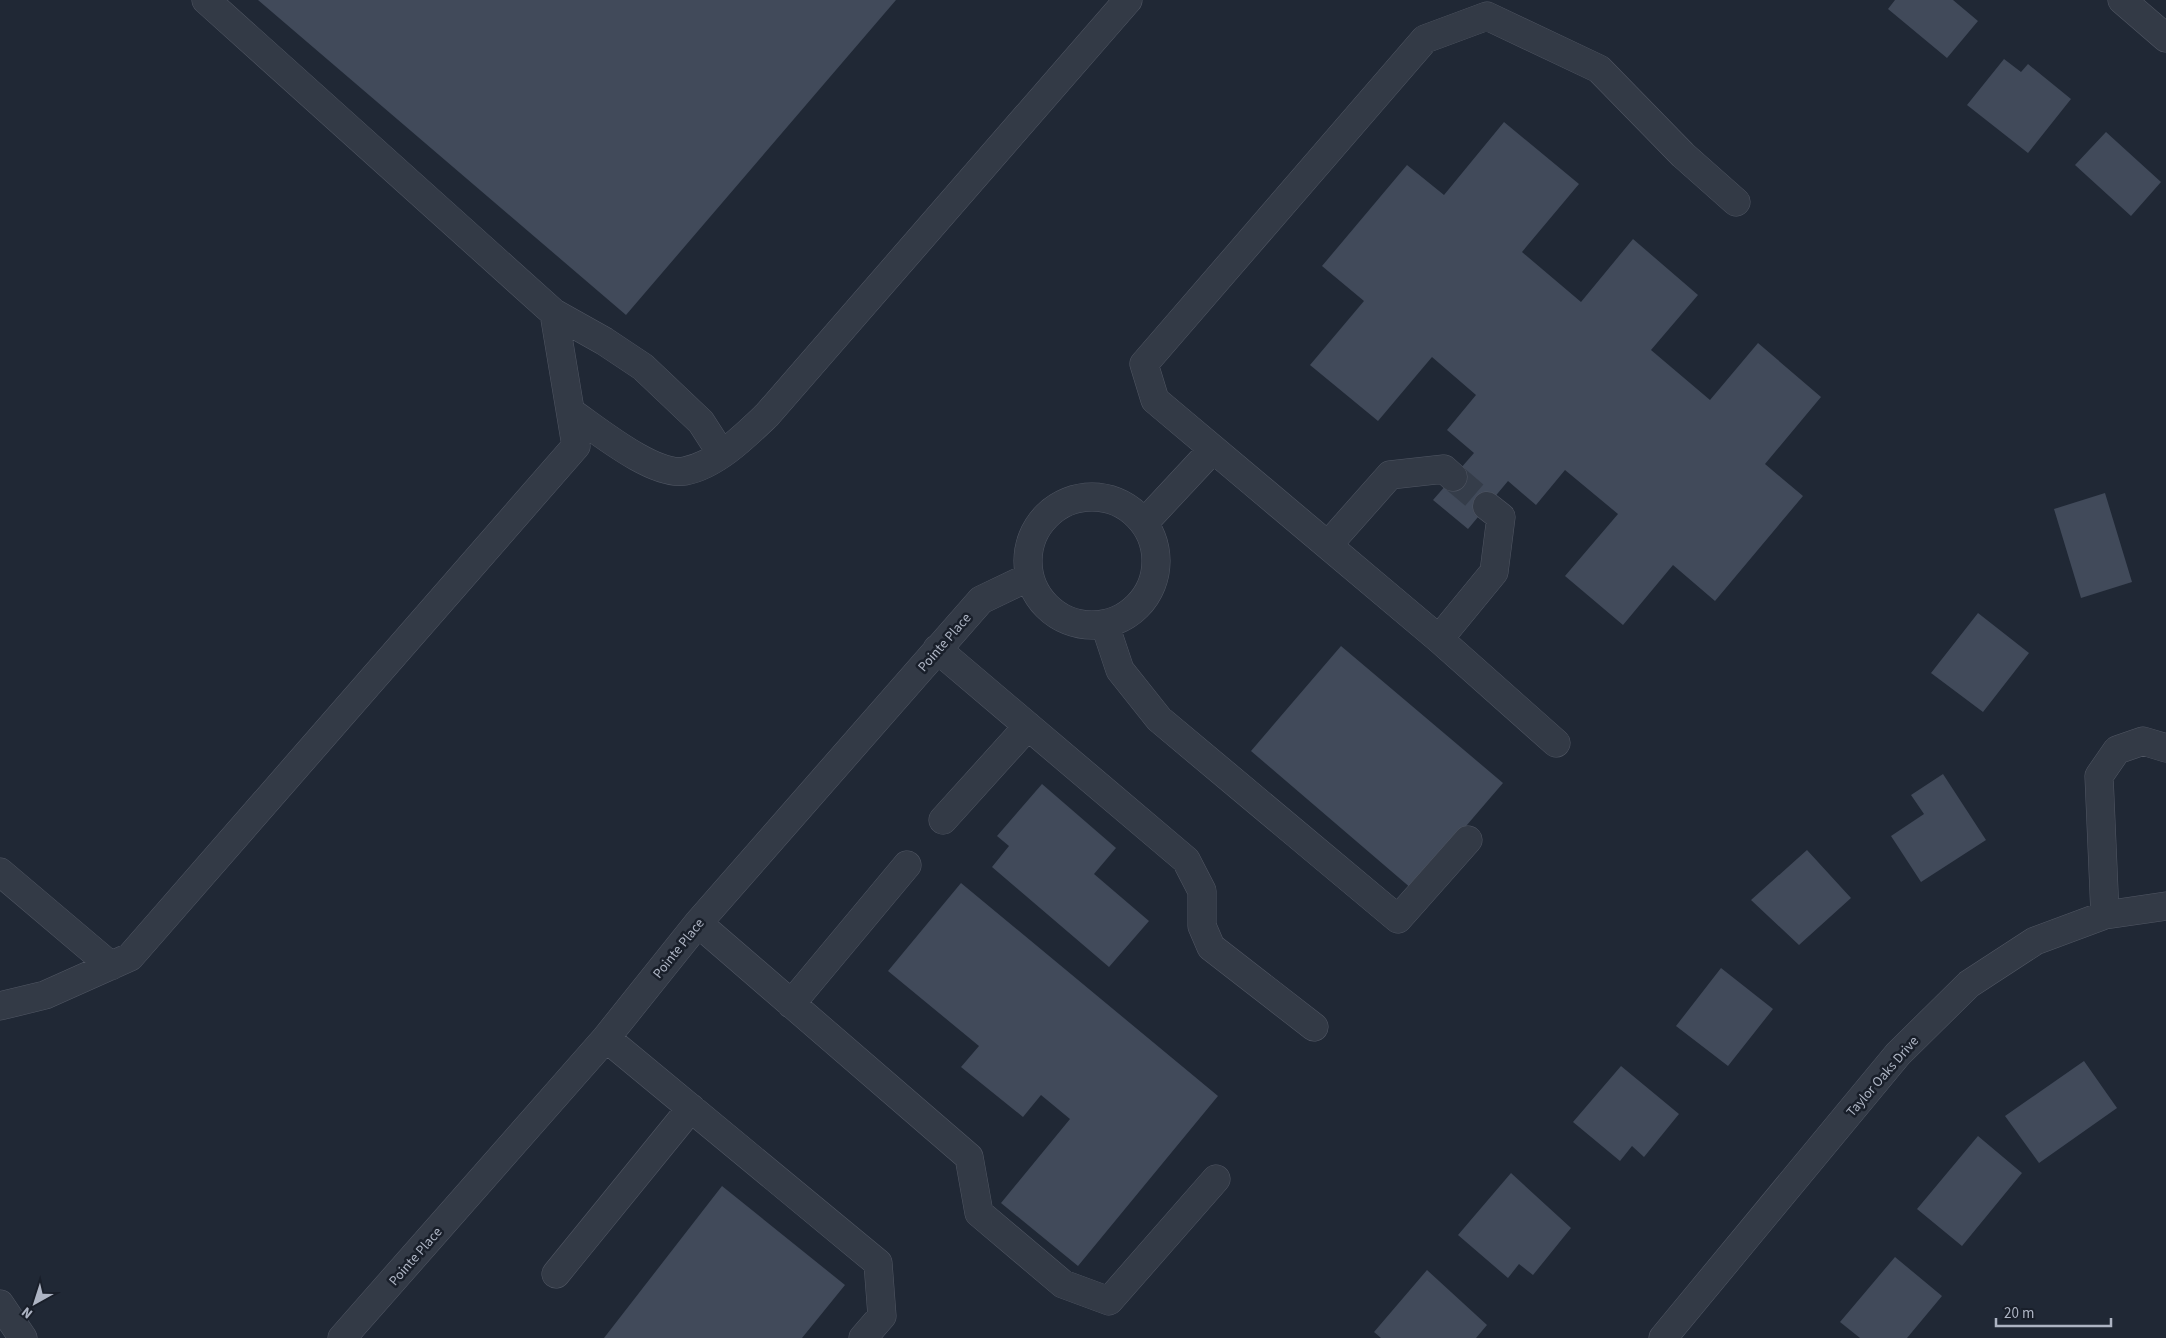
<svg xmlns="http://www.w3.org/2000/svg" width="2166" height="1338" font-family="'Source Sans 3',sans-serif">
<rect width="100%" height="100%" fill="#202835"/>
<path fill="#414a5a" d="M 258,0 L 896,0 L 626,315 Z
M 1895,0 L 1953,0 L 1978,21 L 1947,58 L 1888,9 Z
M 2004,59 L 2021,72 L 2028,64 L 2071,99 L 2028,153 L 1967,105 Z
M 1504,122 L 1579,184 L 1522,252 L 1581,302 L 1633,239 L 1698,295 L 1651,350 L 1710,400 L 1758,343 L 1821,397 L 1765,464 L 1803,496 L 1715,601 L 1673,565 L 1623,625 L 1565,576 L 1618,514 L 1565,470 L 1536,505 L 1508,481 L 1468,529 L 1433,500 L 1474,453 L 1447,430 L 1476,395 L 1432,357 L 1378,421 L 1310,365 L 1364,301 L 1322,266 L 1407,165 L 1444,195 Z
M 2106,132 L 2161,182 L 2131,216 L 2075,165 Z
M 2105,493 L 2132,582 L 2081,598 L 2054,509 Z
M 1978,613 L 2029,653 L 1983,712 L 1931,673 Z
M 1341,646 L 1503,783 L 1412,889 L 1251,751 Z
M 1943,774 L 1986,840 L 1921,882 L 1891,836 L 1924,814 L 1911,795 Z
M 1042,784 L 1116,848 L 1094,874 L 1149,921 L 1109,967 L 992,867 L 1009,846 L 997,836 Z
M 1807,850 L 1851,898 L 1799,945 L 1751,900 Z
M 961,883 L 1218,1096 L 1078,1266 L 1001,1203 L 1070,1119 L 1041,1095 L 1023,1117 L 961,1067 L 979,1046 L 888,971 Z
M 1721,968 L 1773,1009 L 1728,1066 L 1676,1026 Z
M 2084,1061 L 2117,1108 L 2039,1163 L 2005,1116 Z
M 1621,1066 L 1679,1114 L 1644,1157 L 1632,1146 L 1620,1161 L 1573,1122 Z
M 1978,1136 L 2022,1173 L 1962,1246 L 1917,1209 Z
M 1511,1173 L 1571,1228 L 1533,1275 L 1519,1264 L 1508,1278 L 1458,1235 Z
M 722,1186 L 845,1285 L 802,1338 L 604,1338 Z
M 1895,1257 L 1942,1296 L 1907,1338 L 1860,1338 L 1840,1322 Z
M 1427,1270 L 1487,1325 L 1476,1338 L 1381,1338 L 1374,1332 Z"/>
<g fill="none" stroke-linecap="round" stroke-linejoin="round">
<path stroke="#353d4a" stroke-width="28" stroke-dasharray="28 14" stroke-linecap="butt" d="M 1453,477 L 1487,506"/>
<defs>
<path id="minor" d="M 2122,0 L 2166,38
M 554,313 L 604,341 L 643,367 L 701,422 L 721,453
M 571,412 C 596,429 654,477 685,471 C 716,465 745,436 767,415 L 1128,0
M1028 561a64 64 0 1 1 128 0a64 64 0 1 1-128 0Z
M 1144,523 L 1213,449
M 1328,545 L 1390,475 L 1444,469 L 1453,477
M 1105,625 L 1120,670 L 1159,719 L 1398,919 L 1468,840
M 1439,639 L 1494,572 L 1501,517 L 1487,506
M 937,649 L 1186,860 L 1202,891 L 1202,926 L 1211,947 L 1314,1027
M 1556,743 L 1439,639 L 1155,400 L 1144,364 L 1425,39 L 1487,16 L 1599,69 L 1683,155 L 1736,202
M 943,820 L 1028,726
M 0,872 L 111,966
M 2105,915 L 2099,776 L 2117,750 L 2143,741 L 2166,748
M 698,923 L 969,1157 L 979,1213 L 1063,1284 L 1109,1301 L 1216,1179
M 791,1004 L 907,865
M 0,1006 L 45,995 L 130,957 L 576,446 L 554,313 L 206,0
M 606,1038 L 878,1263 L 882,1316 L 863,1338
M 556,1274 L 691,1108
M 0,1304 L 23,1338
M 342,1338 L 606,1038 L 698,923 L 981,600 L 1029,577
M 1663,1338 L 1898,1054 L 1969,984 L 2035,941 L 2105,915 L 2166,906"/>
</defs>
<use href="#minor" stroke="#515764" stroke-width="29"/>
<use href="#minor" stroke="#333a46" stroke-width="28"/>
</g>
<g text-anchor="middle" stroke-width="5" stroke-linejoin="round" paint-order="stroke">
<g font-size="14" fill="#adb4c3" stroke="#191f2a">
<text transform="translate(944 642) rotate(-49)" y="5">Pointe Place</text>
<text transform="translate(678 948) rotate(-51)" y="5">Pointe Place</text>
<text transform="translate(1882 1076) rotate(-49)" y="5">Taylor Oaks Drive</text>
<text transform="translate(415 1256) rotate(-49)" y="5">Pointe Place</text>
</g>
</g>
<g transform="translate(35 1303) rotate(219)" stroke="#191f2a" stroke-width="4" paint-order="stroke">
<path d="M0-4L9 19L0 12L-9 19Z" fill="#adb4c3"/>
<text y="-8" font-size="14" font-weight="bold" text-anchor="middle" fill="#adb4c3">N</text>
</g>
<path d="M1996 1318v8h115v-8" fill="none" stroke="#adb4c3" stroke-width="2.5"/>
<text x="2004" y="1318" font-size="15" fill="#adb4c3" stroke="#191f2a" stroke-width="4" paint-order="stroke">20 m</text>
</svg>
